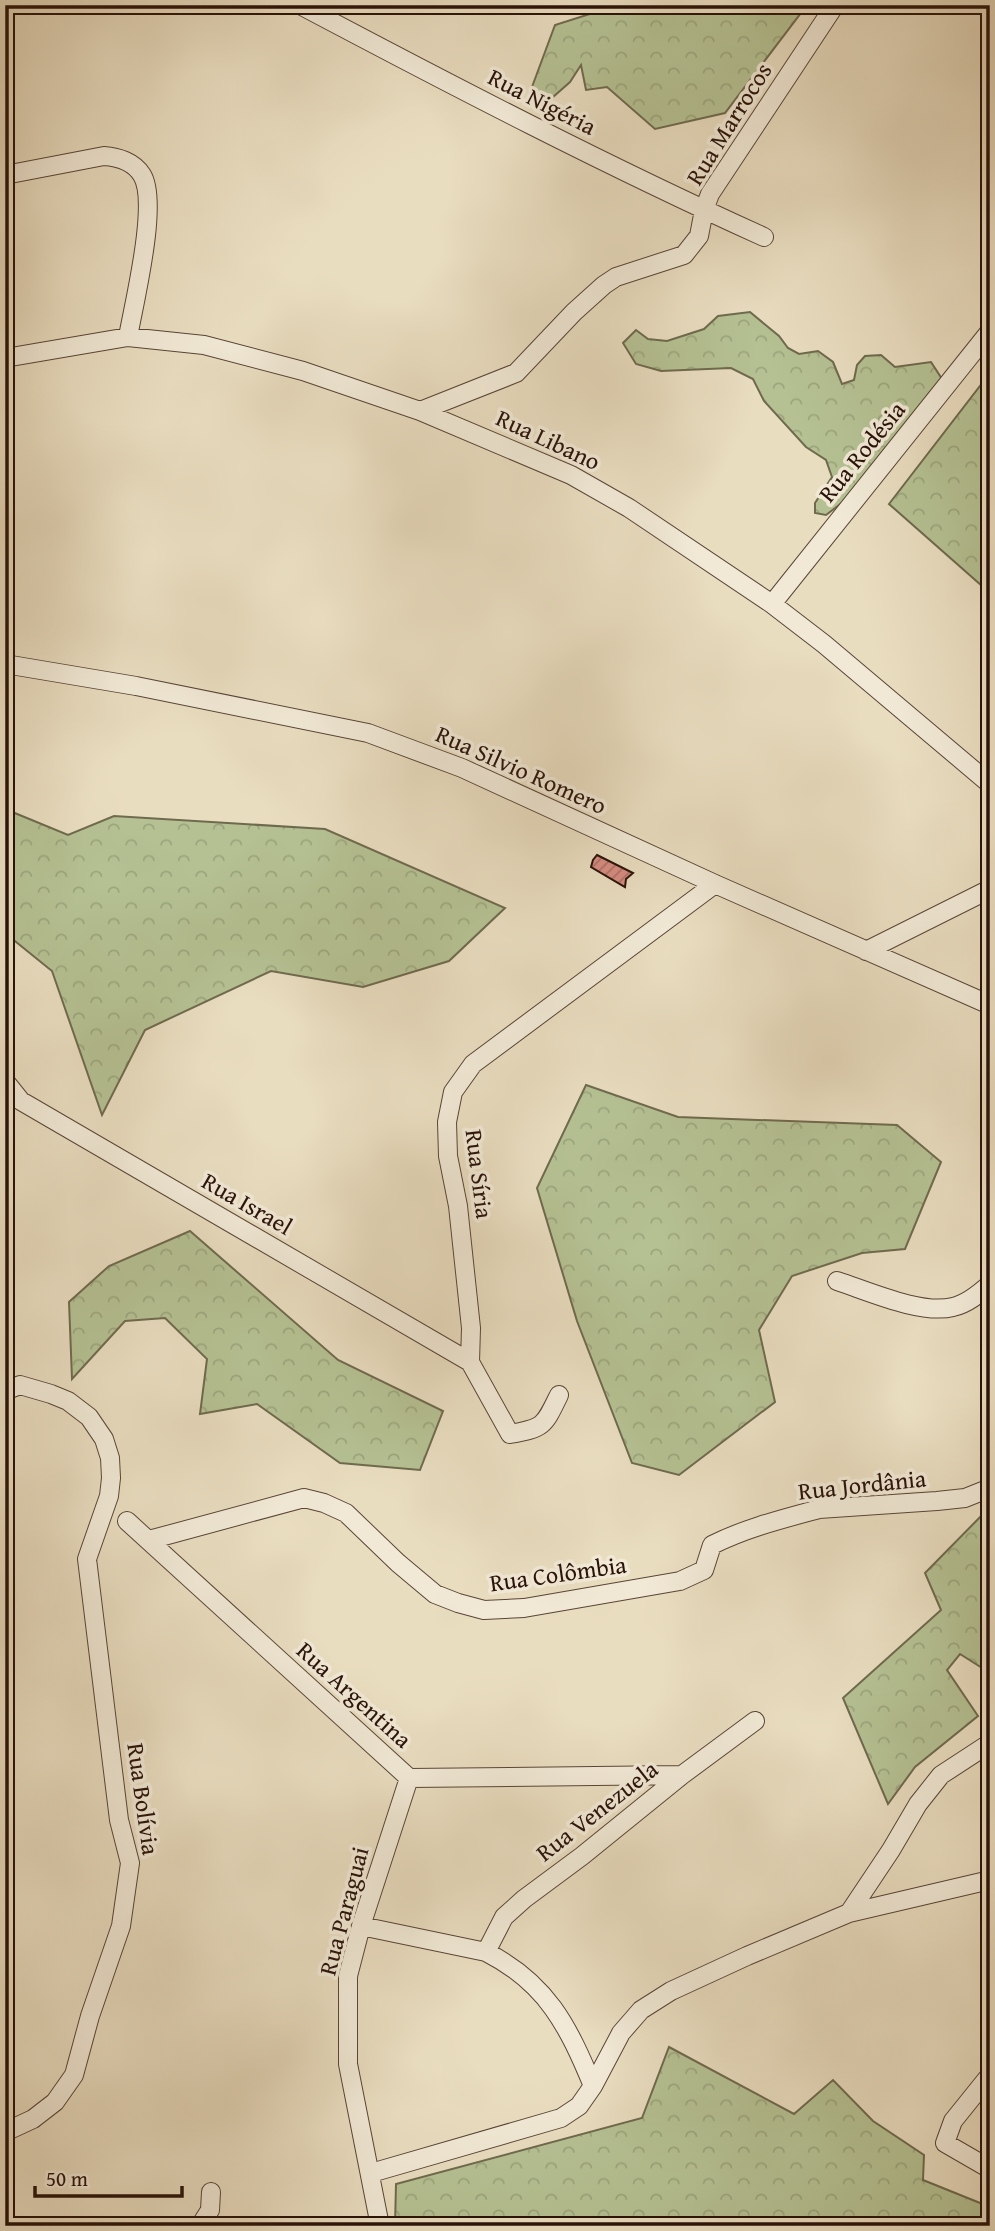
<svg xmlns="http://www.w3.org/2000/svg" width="995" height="2231" font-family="'Gentium Book Plus',serif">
<defs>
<pattern id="forest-crowns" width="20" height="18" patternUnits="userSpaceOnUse" patternTransform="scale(1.75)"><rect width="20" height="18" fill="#b5c193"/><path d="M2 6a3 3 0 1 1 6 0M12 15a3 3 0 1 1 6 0" fill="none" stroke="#9ca57d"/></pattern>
<pattern id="building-hatch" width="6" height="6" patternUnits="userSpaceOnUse" patternTransform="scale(1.75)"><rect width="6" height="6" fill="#d78c81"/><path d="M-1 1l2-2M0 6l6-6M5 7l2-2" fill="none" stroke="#ae7168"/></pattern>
</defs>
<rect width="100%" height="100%" fill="#e9ddc0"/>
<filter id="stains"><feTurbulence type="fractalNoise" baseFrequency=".00286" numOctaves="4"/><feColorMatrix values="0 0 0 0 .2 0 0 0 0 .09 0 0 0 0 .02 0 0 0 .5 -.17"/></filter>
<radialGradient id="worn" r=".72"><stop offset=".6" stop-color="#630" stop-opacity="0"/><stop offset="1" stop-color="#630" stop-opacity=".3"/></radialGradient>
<path fill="url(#forest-crowns)" stroke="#6f6a4e" stroke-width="2" d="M 618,5 L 807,5 L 725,113 L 655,129 L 607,87 L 586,90 L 581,65 L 570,82 L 544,105 L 529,95 L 555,25 Z
M 750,312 L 779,336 L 788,348 L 799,354 L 818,351 L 833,362 L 842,384 L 854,380 L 857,365 L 865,356 L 881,355 L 895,367 L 931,362 L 942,379 L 851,496 L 826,515 L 815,513 L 815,503 L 832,477 L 826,460 L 806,447 L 764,401 L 753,379 L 731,368 L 661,371 L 636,364 L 623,343 L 636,330 L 648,339 L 667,341 L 704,329 L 718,316 Z
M 990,373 L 990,593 L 889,504 Z
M 5,809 L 68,835 L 114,816 L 325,829 L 505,908 L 449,961 L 363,987 L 271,971 L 145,1030 L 102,1115 L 52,971 L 5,933 Z
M 586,1085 L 678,1117 L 897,1125 L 941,1162 L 905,1249 L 862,1253 L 792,1276 L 759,1330 L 775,1402 L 679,1475 L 632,1463 L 577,1321 L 537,1188 Z
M 190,1231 L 338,1360 L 443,1411 L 420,1470 L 340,1463 L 257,1404 L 200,1414 L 207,1359 L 165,1318 L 125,1321 L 72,1379 L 69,1302 L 109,1266 Z
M 990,1507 L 990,1673 L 960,1654 L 947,1670 L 978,1716 L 915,1767 L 888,1804 L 843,1698 L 941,1610 L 925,1573 Z
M 669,2047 L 794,2114 L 833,2080 L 873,2121 L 924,2155 L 923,2180 L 990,2207 L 990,2226 L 395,2226 L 396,2184 L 642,2118 Z"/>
<path fill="url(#building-hatch)" stroke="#291209" stroke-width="2" d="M 597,855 L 633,873 L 626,879 L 625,887 L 591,867 L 593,860 Z"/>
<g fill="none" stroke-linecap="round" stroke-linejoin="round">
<defs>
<path id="minor" d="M 300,5 C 453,86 607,166 764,237
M 5,175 L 104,156 C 118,157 134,162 142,175 C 159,202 134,303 128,337
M 5,358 L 128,337 L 204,345 L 303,371 L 420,411 L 571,475 L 629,508 L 772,604 L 824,644 L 990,784
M 420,411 L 516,373 L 574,312 L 604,285 L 616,277 L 684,255 L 699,236 L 704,210 L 710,194 L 835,5
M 772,604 L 990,331
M 5,664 L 136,686 L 368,733 L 462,768 L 715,884 L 990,1005
M 866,951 L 990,889
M 5,1081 L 21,1101 L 470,1362
M 837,1281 C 868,1291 921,1315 953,1307 C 967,1304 979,1294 990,1284
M 5,1391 L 20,1385 L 51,1394 L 68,1401 L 89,1417 L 104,1439 L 110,1458 L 111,1478 L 109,1496 L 87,1559 L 119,1820 L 130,1863 L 121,1926 L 90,2016 L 74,2075 L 55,2102 L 33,2119 L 5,2132
M 559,1395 C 544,1426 544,1428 510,1434 L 470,1362 L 471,1328 L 458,1206 L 448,1156 L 447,1122 L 453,1092 L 473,1064 L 715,884
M 127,1521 L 409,1778 L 682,1775
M 149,1540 L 304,1498 L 324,1503 L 346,1513 L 398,1563 L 435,1594 L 458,1603 L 484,1610 L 524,1608 L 680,1581 L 704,1570 L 712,1545 C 746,1528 782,1519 819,1509 L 937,1501 L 965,1498 L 990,1488
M 849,1913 L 891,1850 L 918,1804 L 941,1775 L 990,1743
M 361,1926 L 486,1952 C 547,1983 568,2026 593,2086
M 486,1952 L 504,1917 L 524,1899 L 582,1856 L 682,1775 L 755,1721
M 990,2075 L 953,2121 L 945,2143 L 990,2169
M 371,2173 L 561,2118 L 579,2106 L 593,2086 L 621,2033 L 641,2010 L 671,1991 L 747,1956 L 849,1913 L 990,1880
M 200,2226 L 210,2210 L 211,2192
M 380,2226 L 348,2064 L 348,1976 L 361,1926 L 409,1778"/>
</defs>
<use href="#minor" stroke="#594537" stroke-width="20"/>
<use href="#minor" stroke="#f1e9d6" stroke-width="18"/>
</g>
<g text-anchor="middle" stroke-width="7" stroke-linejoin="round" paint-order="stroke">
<g font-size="24" fill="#291209" stroke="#f1e9d6">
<text transform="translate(542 102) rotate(27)" y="8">Rua Nigéria</text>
<text transform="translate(729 124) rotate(-58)" y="8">Rua Marrocos</text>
<text transform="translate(548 440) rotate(25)" y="8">Rua Libano</text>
<text transform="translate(862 452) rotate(-51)" y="8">Rua Rodésia</text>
<text transform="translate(521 770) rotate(24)" y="8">Rua Silvio Romero</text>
<text transform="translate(479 1174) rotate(83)" y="8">Rua Síria</text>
<text transform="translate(247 1204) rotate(30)" y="8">Rua Israel</text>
<text transform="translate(862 1485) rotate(-6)" y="8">Rua Jordânia</text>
<text transform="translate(558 1574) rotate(-8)" y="8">Rua Colômbia</text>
<text transform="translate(354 1695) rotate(42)" y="8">Rua Argentina</text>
<text transform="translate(143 1799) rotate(82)" y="8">Rua Bolívia</text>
<text transform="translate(597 1811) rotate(-38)" y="8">Rua Venezuela</text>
<text transform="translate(344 1911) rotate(-75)" y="8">Rua Paraguai</text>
</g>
</g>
<rect width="995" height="2231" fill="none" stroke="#e9ddc0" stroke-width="28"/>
<rect x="7" y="7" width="981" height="2217" fill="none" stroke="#291209" stroke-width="3.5"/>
<rect x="14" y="14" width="967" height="2203" fill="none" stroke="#291209" stroke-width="2"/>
<path d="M35 2186v10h147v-10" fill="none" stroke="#291209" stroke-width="3.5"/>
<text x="46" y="2186" font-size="21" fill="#291209" stroke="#f1e9d6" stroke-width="5" paint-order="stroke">50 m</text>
<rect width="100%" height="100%" filter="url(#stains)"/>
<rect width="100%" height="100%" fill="url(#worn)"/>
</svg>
